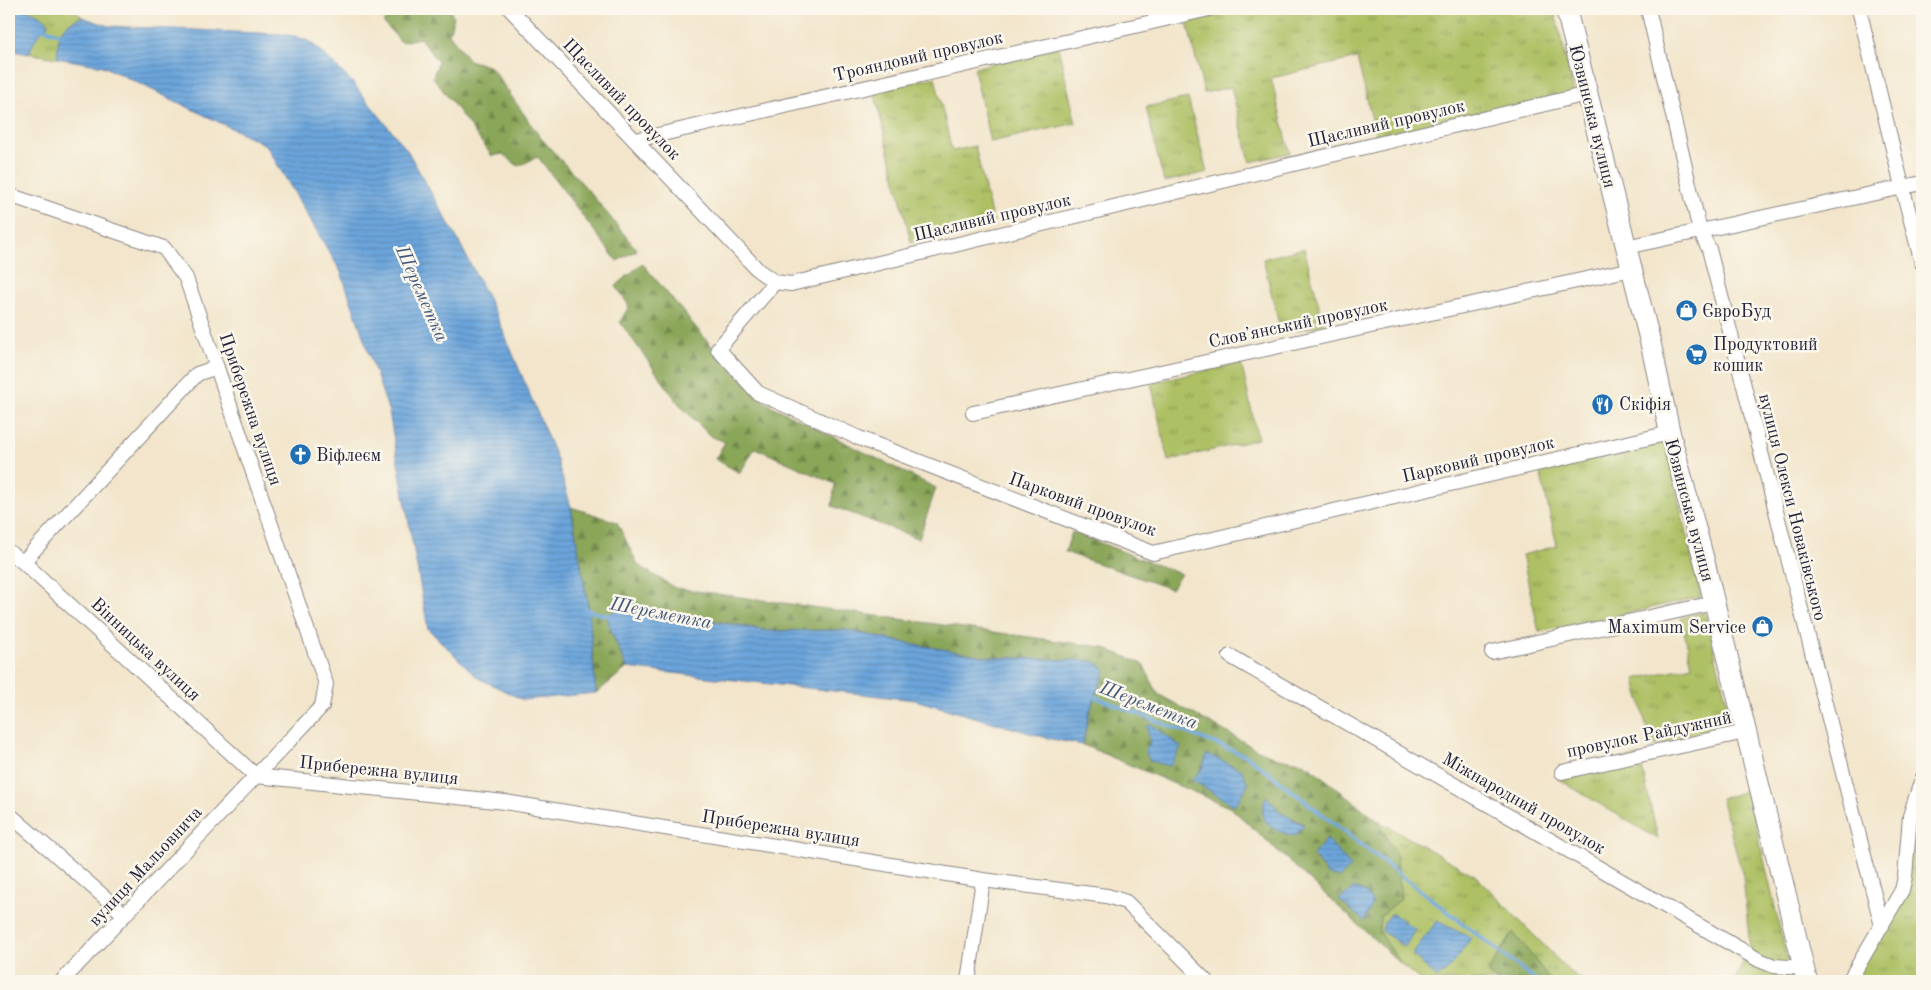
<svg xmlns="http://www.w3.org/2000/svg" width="1931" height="990" font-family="'Old Standard TT',serif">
<defs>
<pattern id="grass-tufts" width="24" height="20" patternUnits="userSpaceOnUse" patternTransform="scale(1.25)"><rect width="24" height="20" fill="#adc063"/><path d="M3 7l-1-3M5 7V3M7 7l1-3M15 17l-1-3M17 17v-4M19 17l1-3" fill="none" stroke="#8c9c53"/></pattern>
<pattern id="forest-firs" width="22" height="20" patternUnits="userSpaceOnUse" patternTransform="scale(1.25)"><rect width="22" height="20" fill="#8aa659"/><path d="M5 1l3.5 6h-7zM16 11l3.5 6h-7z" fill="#70874b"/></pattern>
<pattern id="water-rules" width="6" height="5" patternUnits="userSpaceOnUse" patternTransform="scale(1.25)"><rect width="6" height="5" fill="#6ca5db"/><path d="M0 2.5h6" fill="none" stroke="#5886b3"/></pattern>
</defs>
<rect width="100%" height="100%" fill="#fbf7ec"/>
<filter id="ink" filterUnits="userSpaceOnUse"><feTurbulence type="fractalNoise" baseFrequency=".02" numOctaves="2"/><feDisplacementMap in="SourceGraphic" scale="10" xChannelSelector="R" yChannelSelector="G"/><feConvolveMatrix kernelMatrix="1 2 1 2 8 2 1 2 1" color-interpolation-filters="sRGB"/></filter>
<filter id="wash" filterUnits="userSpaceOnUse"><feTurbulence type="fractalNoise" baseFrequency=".0096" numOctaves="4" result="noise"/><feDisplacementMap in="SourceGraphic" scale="20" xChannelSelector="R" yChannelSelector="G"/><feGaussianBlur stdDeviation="1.12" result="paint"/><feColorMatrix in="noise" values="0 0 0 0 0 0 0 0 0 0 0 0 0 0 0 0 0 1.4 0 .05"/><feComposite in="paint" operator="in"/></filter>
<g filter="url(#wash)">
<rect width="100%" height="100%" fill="#f2e5cb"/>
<path fill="url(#grass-tufts)" stroke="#68714f" d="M 9,9 L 74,9 L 82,17 C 57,27 59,34 57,58 L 9,50 Z
M 1209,9 L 1554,9 L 1575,97 L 1378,144 L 1357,58 L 1271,78 L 1290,153 L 1250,162 L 1231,87 L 1204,93 L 1186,18 Z
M 1058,47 L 1076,123 L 990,142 L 974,68 Z
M 935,77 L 952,151 L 975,146 L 993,223 L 911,242 L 874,91 Z
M 1188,98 L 1207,172 L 1164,182 L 1146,107 Z
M 1304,248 L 1324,325 L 1281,333 L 1263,259 Z
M 1241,363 L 1258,439 L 1168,461 L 1151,383 Z
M 1665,442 L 1701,597 L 1539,632 L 1522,555 L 1557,546 L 1540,471 Z
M 1705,612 L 1733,728 L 1651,746 L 1635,679 L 1692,666 L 1681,618 Z
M 1639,755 L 1641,763 L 1658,839 L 1558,779 L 1562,772 Z
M 1922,779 L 1922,981 L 1851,981 L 1899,897 Z
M 1748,791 L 1792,981 L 1734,981 L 1750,949 L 1743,876 L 1721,798 Z
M 1377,820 L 1476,876 L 1568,970 L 1584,981 L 1551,981 L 1513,932 L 1487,973 L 1498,981 L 1470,981 L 1467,978 L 1464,981 L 1421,981 L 1401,964 L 1379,931 L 1380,917 L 1397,857 Z"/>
<path fill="url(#forest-firs)" stroke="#56644a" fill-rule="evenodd" d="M 395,9 L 449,9 L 454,17 L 449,34 L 469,60 L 491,67 L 540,137 L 588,190 L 637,250 L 617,261 L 538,157 L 518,166 L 503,154 L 492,156 L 433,77 L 438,62 L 420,38 L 401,42 L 383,22 Z
M 642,263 L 725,362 L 766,403 L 936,488 L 919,539 L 832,506 L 835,484 L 755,448 L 740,473 L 715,459 L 725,442 L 710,436 L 679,404 L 620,322 L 629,306 L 616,286 Z
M 571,507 L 617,522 L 638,565 L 675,588 L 1102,647 L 1143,664 L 1158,694 L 1258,750 L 1278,758 L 1301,762 L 1310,767 L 1377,820 L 1397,857 L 1401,899 L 1380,917 L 1379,931 L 1401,964 L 1231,808 L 1083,745 C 1086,718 1095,694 1106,670 L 1093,661 L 988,657 L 911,644 L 845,630 L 768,631 L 704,618 L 611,631 L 627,668 L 596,693 L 589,612 ZM 1202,769 L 1235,806 L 1193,780 ZM 1266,797 L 1281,813 L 1304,824 L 1262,813 Z
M 1072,532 L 1181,574 L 1171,589 L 1065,552 Z
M 1513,932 L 1547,975 L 1551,981 L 1498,981 L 1487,973 Z"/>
<path fill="url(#water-rules)" stroke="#47648b" d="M 9,9 C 24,9 40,11 49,24 C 39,32 33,42 29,54 L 9,50 Z
M 82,17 L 109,26 L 280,34 L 295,36 L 308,41 L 320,50 L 352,82 L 407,150 L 457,238 L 496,314 L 556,457 L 571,507 L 589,612 L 596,693 L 523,700 L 478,678 L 428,629 L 389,412 L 341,272 L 266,145 L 103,66 L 57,58 C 59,34 57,27 82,17 Z
M 625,606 L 768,631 L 845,630 L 911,644 L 988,657 L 1093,661 L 1106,670 C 1095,694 1086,718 1083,745 L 1047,738 L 915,700 L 627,668 L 611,631 L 607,615 Z
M 1151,724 L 1181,747 L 1170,766 L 1150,761 L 1145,751 L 1150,743 L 1147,726 Z
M 1207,754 L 1242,770 L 1248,784 L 1235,806 L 1192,780 L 1202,769 Z
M 1266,796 L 1281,813 L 1304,825 L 1295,836 C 1283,833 1264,828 1263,813 C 1262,808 1265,801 1266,796 Z
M 1327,839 L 1351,867 L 1339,878 L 1327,874 L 1313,855 Z
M 1354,888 L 1366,893 L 1373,903 L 1364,921 L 1339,900 Z
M 1392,913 L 1415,929 L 1405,947 L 1382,931 L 1384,923 Z
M 1437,921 L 1471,938 L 1451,967 L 1437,978 L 1412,954 Z"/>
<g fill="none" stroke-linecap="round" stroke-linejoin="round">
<path stroke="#6ca5db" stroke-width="4" d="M 39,27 L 63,35
M 585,610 L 610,616
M 1090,695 L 1247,756 L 1537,981"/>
</g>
</g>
<g filter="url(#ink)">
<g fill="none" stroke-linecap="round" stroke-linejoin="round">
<defs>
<path id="street" d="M 510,9 L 759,271 L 775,282 L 791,284 L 1587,94
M 1648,9 L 1700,231 L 1709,249 L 1882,926
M 1859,9 L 1902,186 L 1922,263
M 636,140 L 1209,9
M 9,195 L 164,248 L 186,278 L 326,684 L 322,706 L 62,981
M 1626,247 L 1922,183
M 775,282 L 718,349 L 758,393 L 859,438 L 1153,553 L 1670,433
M 973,413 L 1632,269
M 9,552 L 23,562 L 256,776
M 23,562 L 197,374 L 217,367
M 1492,652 L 1714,603
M 1230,656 L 1759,960 L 1774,966 L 1804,968
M 1562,772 L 1745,732
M 256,776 L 505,802 L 983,880 L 1107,896 L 1126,902 L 1206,981
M 9,814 L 125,915
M 968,981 L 983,880
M 1849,981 L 1902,890 L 1905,877 L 1910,816 L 1922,779"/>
<path id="secondary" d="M 1566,9 L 1651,345 L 1670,433 L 1704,560 L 1807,981"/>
</defs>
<use href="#street" stroke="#8a8483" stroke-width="16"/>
<use href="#secondary" stroke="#8a8483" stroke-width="22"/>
<use href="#street" stroke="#fff" stroke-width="14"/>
<use href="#secondary" stroke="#fff" stroke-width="20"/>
</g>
</g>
<defs>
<symbol id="shop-disc" viewBox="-11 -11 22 22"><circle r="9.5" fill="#1f6fb2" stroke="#fbf7ec"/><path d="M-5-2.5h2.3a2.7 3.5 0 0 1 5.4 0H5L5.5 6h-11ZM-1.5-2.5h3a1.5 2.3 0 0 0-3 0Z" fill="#fff"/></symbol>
<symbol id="supermarket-disc" viewBox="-11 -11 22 22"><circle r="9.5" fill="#1f6fb2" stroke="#fbf7ec"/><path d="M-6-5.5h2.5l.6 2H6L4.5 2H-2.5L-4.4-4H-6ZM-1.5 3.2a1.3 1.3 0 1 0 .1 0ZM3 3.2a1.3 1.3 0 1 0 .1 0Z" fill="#fff"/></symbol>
<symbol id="restaurant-disc" viewBox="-11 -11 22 22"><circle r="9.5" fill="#1f6fb2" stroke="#fbf7ec"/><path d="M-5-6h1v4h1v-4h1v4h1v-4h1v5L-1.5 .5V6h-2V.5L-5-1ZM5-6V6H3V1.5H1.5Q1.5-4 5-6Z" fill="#fff"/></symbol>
<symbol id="church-disc" viewBox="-11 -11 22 22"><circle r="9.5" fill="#1f6fb2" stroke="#fbf7ec"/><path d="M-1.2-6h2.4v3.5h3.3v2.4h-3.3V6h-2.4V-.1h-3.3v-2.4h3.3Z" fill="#fff"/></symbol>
</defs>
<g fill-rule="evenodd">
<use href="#shop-disc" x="1674" y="298" width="25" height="25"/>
<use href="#supermarket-disc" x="1684" y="342" width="25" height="25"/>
<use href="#restaurant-disc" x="1590" y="392" width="25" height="25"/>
<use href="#church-disc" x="288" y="442" width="25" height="25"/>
<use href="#shop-disc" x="1750" y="614" width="25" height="25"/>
</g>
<g text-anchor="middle" stroke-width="5" stroke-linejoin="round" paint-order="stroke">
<g font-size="18" fill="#22223b" stroke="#fbf7ec">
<text transform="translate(918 56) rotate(-13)" y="6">Трояндовий провулок</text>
<text transform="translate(622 99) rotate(46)" y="6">Щасливий провулок</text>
<text transform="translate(1593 116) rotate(76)" y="6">Юзвинська вулиця</text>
<text transform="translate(1386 123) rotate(-13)" y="6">Щасливий провулок</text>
<text transform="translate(992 217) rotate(-13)" y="6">Щасливий провулок</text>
<text transform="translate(1298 323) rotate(-12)" y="6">Словʼянський провулок</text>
<text transform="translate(251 409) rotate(71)" y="6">Прибережна вулиця</text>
<text transform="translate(1478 459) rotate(-13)" y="6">Парковий провулок</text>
<text transform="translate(1083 504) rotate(20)" y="6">Парковий провулок</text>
<text transform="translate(1793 507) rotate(76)" y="6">вулиця Олекси Новаківського</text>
<text transform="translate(1690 510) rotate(75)" y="6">Юзвинська вулиця</text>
<text transform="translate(146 649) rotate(43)" y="6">Вінницька вулиця</text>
<text transform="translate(1649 734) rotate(-12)" y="6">провулок Райдужний</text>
<text transform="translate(379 770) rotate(6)" y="6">Прибережна вулиця</text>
<text transform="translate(1524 803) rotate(30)" y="6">Міжнародний провулок</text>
<text transform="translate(781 828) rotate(9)" y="6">Прибережна вулиця</text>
<text transform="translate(145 866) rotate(-47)" y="6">вулиця Мальовнича</text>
</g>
<g font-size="18" fill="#22223b" stroke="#fbf7ec" text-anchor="start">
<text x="1702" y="317">ЄвроБуд</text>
<text x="1713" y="350">Продуктовий<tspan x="1713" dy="21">кошик</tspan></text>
<text x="1619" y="410">Скіфія</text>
<text x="316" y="461">Віфлеєм</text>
<text x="1746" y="633" text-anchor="end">Maximum Service</text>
</g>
<g font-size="19" font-style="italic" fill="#40567b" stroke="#fbf7ec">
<text transform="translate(423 293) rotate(66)" y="7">Шереметка</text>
<text transform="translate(661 612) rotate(11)" y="7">Шереметка</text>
<text transform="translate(1149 704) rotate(21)" y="7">Шереметка</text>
</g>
</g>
<rect width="1931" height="990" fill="none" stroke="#fbf7ec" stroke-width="30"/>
</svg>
